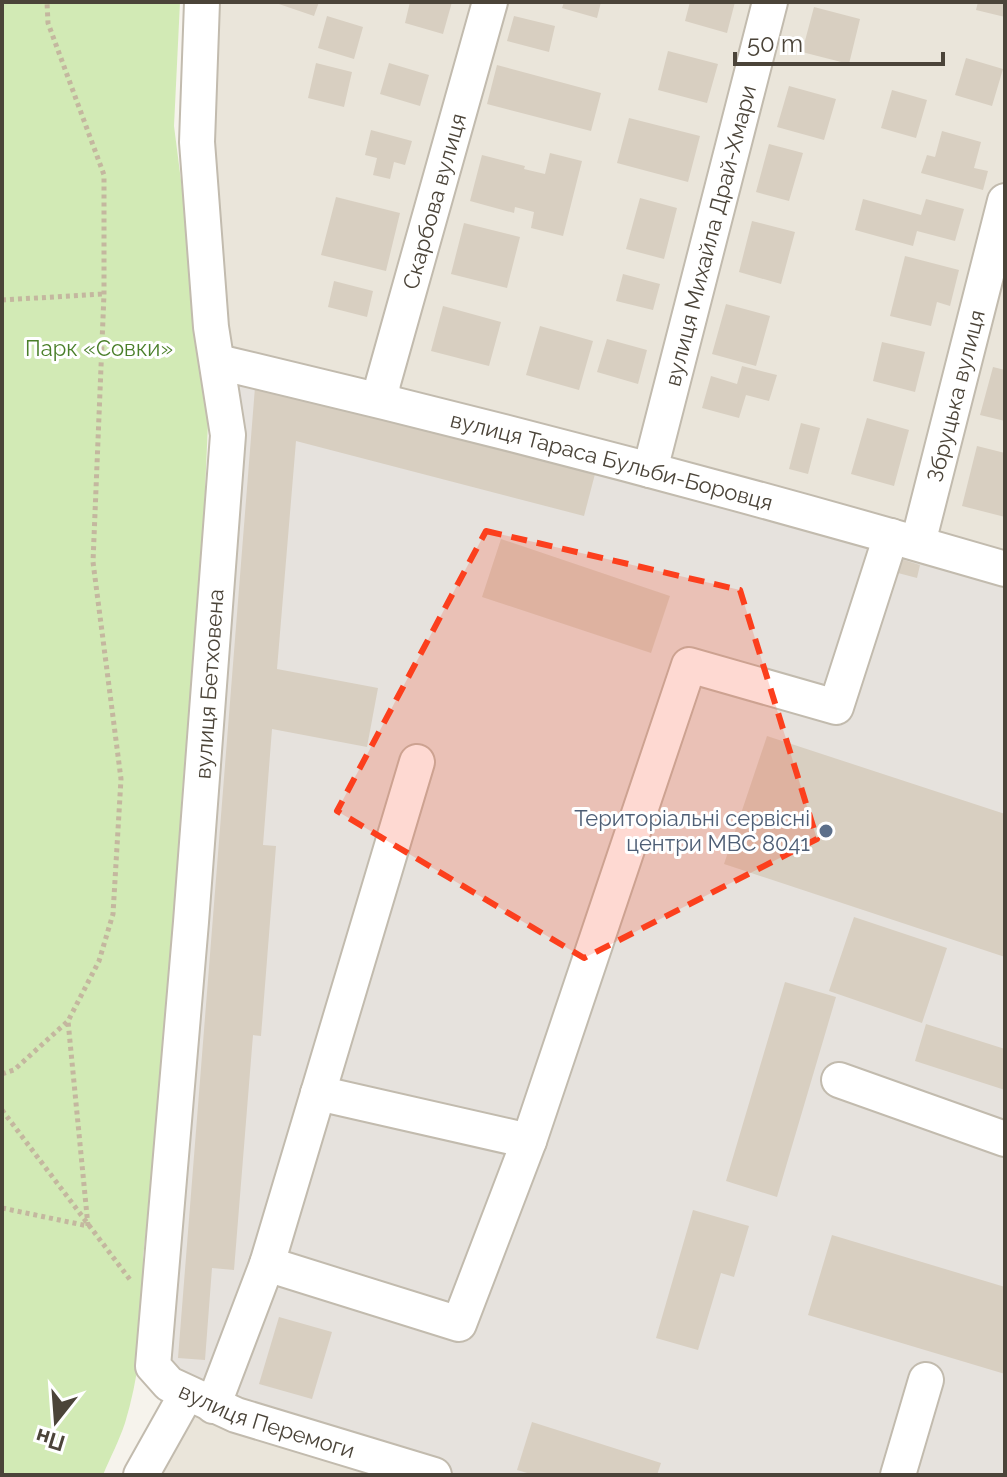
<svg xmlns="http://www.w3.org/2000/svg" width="1007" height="1477" font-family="Raleway,sans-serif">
<rect width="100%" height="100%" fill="#f6f3ec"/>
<path fill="#eae5da" d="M 220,2 L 1005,2 L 1005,559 L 672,464 L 650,431 L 634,455 L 234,348 L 223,332 L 213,138 Z
M 187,1412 L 388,1475 L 154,1475 Z"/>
<path fill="#e6e2dd" d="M 218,362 L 1005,569 L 1005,1475 L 434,1475 L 169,1384 Z"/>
<path fill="#d2eab5" d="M 2,2 L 180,2 L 174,126 L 209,400 L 203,537 L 181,807 L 179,943 L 143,1257 C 146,1312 141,1370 125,1423 C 119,1441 110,1458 103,1475 L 2,1475 Z"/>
<path fill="#d8cfc1" d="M 273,2 L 319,2 L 314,16 Z
M 410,2 L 452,2 L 443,34 L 405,23 Z
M 564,2 L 601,2 L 597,18 L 562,8 Z
M 690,2 L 735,2 L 727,33 L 685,21 Z
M 978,2 L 1005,2 L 1005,17 L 976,10 Z
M 814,7 L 860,19 L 849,64 L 802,52 Z
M 327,16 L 363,27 L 354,59 L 318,48 Z
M 514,16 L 555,26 L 549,52 L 507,41 Z
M 668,51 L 718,64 L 707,103 L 658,90 Z
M 966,58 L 1003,69 L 992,106 L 955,95 Z
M 316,63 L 352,72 L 344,107 L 308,98 Z
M 389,63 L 429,75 L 420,106 L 380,94 Z
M 497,65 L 601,93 L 591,131 L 487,104 Z
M 789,86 L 836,99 L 824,140 L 777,127 Z
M 892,90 L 927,100 L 916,138 L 881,128 Z
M 629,118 L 700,136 L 688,182 L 617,163 Z
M 371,130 L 412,141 L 405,165 L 394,162 L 390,179 L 373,175 L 377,158 L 365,155 Z
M 942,131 L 981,142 L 974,168 L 988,171 L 983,190 L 921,173 L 927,155 L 935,157 Z
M 769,144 L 803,153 L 789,201 L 756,192 Z
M 550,153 L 582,161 L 563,236 L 531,228 L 534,212 L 515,207 L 514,213 L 470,201 L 482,155 L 525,166 L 524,169 L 545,174 Z
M 336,197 L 400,213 L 386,271 L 321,255 Z
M 640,198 L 677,208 L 664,259 L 626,249 Z
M 863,199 L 921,215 L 926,199 L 964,209 L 955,241 L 917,231 L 913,246 L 855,230 Z
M 752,221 L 795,232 L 781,284 L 739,272 Z
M 464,223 L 520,237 L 507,288 L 451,274 Z
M 905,256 L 959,270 L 950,306 L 937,302 L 931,326 L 890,316 Z
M 623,274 L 660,284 L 653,310 L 616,301 Z
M 334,281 L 373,291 L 367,317 L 328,307 Z
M 726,304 L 770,316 L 756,366 L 712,354 Z
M 443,306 L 501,322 L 489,366 L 431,351 Z
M 540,326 L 593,341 L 579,390 L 526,375 Z
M 607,339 L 647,350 L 638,384 L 597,372 Z
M 882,342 L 925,352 L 915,392 L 873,381 Z
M 742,366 L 777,375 L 769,401 L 746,395 L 739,418 L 702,408 L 711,376 L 737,384 Z
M 993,367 L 1005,370 L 1005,421 L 980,415 Z
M 255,387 L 595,474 L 584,516 L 296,441 L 277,669 L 378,688 L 367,747 L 272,729 L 263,845 L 276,846 L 261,1036 L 253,1035 L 234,1270 L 212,1268 L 205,1360 L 178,1358 Z
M 867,418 L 909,430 L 894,486 L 851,474 Z
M 801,423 L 820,428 L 808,474 L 789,469 Z
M 977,446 L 1005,453 L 1005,517 L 962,506 Z
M 501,539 L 670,596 L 651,653 L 482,597 Z
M 901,559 L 920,565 L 917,578 L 898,573 Z
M 767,736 L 1005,814 L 1005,957 L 724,864 Z
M 854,917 L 947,948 L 922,1023 L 829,991 Z
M 785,982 L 836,997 L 777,1197 L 726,1181 Z
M 926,1024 L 1005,1049 L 1005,1090 L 915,1061 Z
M 693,1210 L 749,1226 L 734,1277 L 721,1273 L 698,1350 L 656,1338 Z
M 832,1235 L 1005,1287 L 1005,1374 L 808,1315 Z
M 279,1317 L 332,1332 L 312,1399 L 259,1384 Z
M 532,1422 L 661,1463 L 657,1475 L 534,1475 L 517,1470 Z"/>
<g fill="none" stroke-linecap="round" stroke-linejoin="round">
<defs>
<g id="minor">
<path id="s1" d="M 202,2 L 197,142 L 211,327 L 228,435 L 191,922 L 153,1366 L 169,1384 L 236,1415 L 434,1475"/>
<path id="s2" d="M 218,362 C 482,424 745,493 1005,569"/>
<path id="s3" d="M 381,400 L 383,383 L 490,2"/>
<path id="s4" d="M 650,470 L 770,2"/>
<path id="s5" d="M 918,543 L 1005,201"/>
<path d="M 839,1080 L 1005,1139"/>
<path d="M 318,1093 L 529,1141"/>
<path d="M 267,1264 L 459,1324 L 529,1141 L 689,665 L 836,707 L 891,536"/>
<path d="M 213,1406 L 267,1264 L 417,762"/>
<path d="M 141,1475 L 187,1393"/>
<path d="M 898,1475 L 926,1380"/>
</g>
</defs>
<use href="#minor" stroke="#c2bbae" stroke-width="38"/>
<path stroke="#c4b79f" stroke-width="5" stroke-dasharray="4 4" stroke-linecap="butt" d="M 2,300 L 104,294
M 2,1074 L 14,1070 L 68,1021 L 99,961 L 113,914 L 121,779 L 93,562 L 104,294 L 104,175 L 48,23 L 47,2
M 2,1110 L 131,1281
M 2,1208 L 88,1226 L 68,1021"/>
<use href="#minor" stroke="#fff" stroke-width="34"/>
</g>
<path fill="#fc3f1d" fill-opacity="0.2" stroke="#fc3f1d" stroke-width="6" stroke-dasharray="16 10" stroke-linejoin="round" d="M 486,531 L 740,590 L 817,839 L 584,958 L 337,811 Z"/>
<circle fill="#5c6f8a" stroke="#fff" stroke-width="3" cx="826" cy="831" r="8"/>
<g text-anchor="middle" stroke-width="6" stroke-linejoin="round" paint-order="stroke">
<g font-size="22" fill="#4b4439" stroke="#fff">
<text dy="8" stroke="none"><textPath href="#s3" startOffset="206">Скарбова вулиця</textPath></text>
<text dy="8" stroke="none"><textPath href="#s4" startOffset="242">вулиця Михайла Драй-Хмари</textPath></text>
<text dy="8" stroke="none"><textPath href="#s5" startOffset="152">Збруцька вулиця</textPath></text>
<text dy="8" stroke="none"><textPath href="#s2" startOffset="406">вулиця Тараса Бульби-Боровця</textPath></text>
<text transform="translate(209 684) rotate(-86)" y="8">вулиця Бетховена</text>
<text dy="8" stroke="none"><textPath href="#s1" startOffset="1498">вулиця Перемоги</textPath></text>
</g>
<g font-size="22" fill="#4a7f2a" stroke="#fff">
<text x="99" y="356">Парк «Совки»</text>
</g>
<g font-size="22" fill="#4e5e75" stroke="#fff" text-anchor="end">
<text x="810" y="826">Територіальні сервісні<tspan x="810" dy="25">центри МВС 8041</tspan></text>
</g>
</g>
<rect width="1007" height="1477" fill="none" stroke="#4b4439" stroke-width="8"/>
<g transform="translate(56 1421) rotate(197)" stroke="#ffffff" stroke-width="6" paint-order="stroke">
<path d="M0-6L14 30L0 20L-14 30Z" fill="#4b4439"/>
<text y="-12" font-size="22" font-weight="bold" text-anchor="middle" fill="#4b4439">Пн</text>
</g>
<path d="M735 52v12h208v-12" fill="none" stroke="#4b4439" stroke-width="4"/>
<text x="747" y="52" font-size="24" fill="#4b4439" stroke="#ffffff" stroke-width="6" paint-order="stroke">50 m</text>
</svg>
